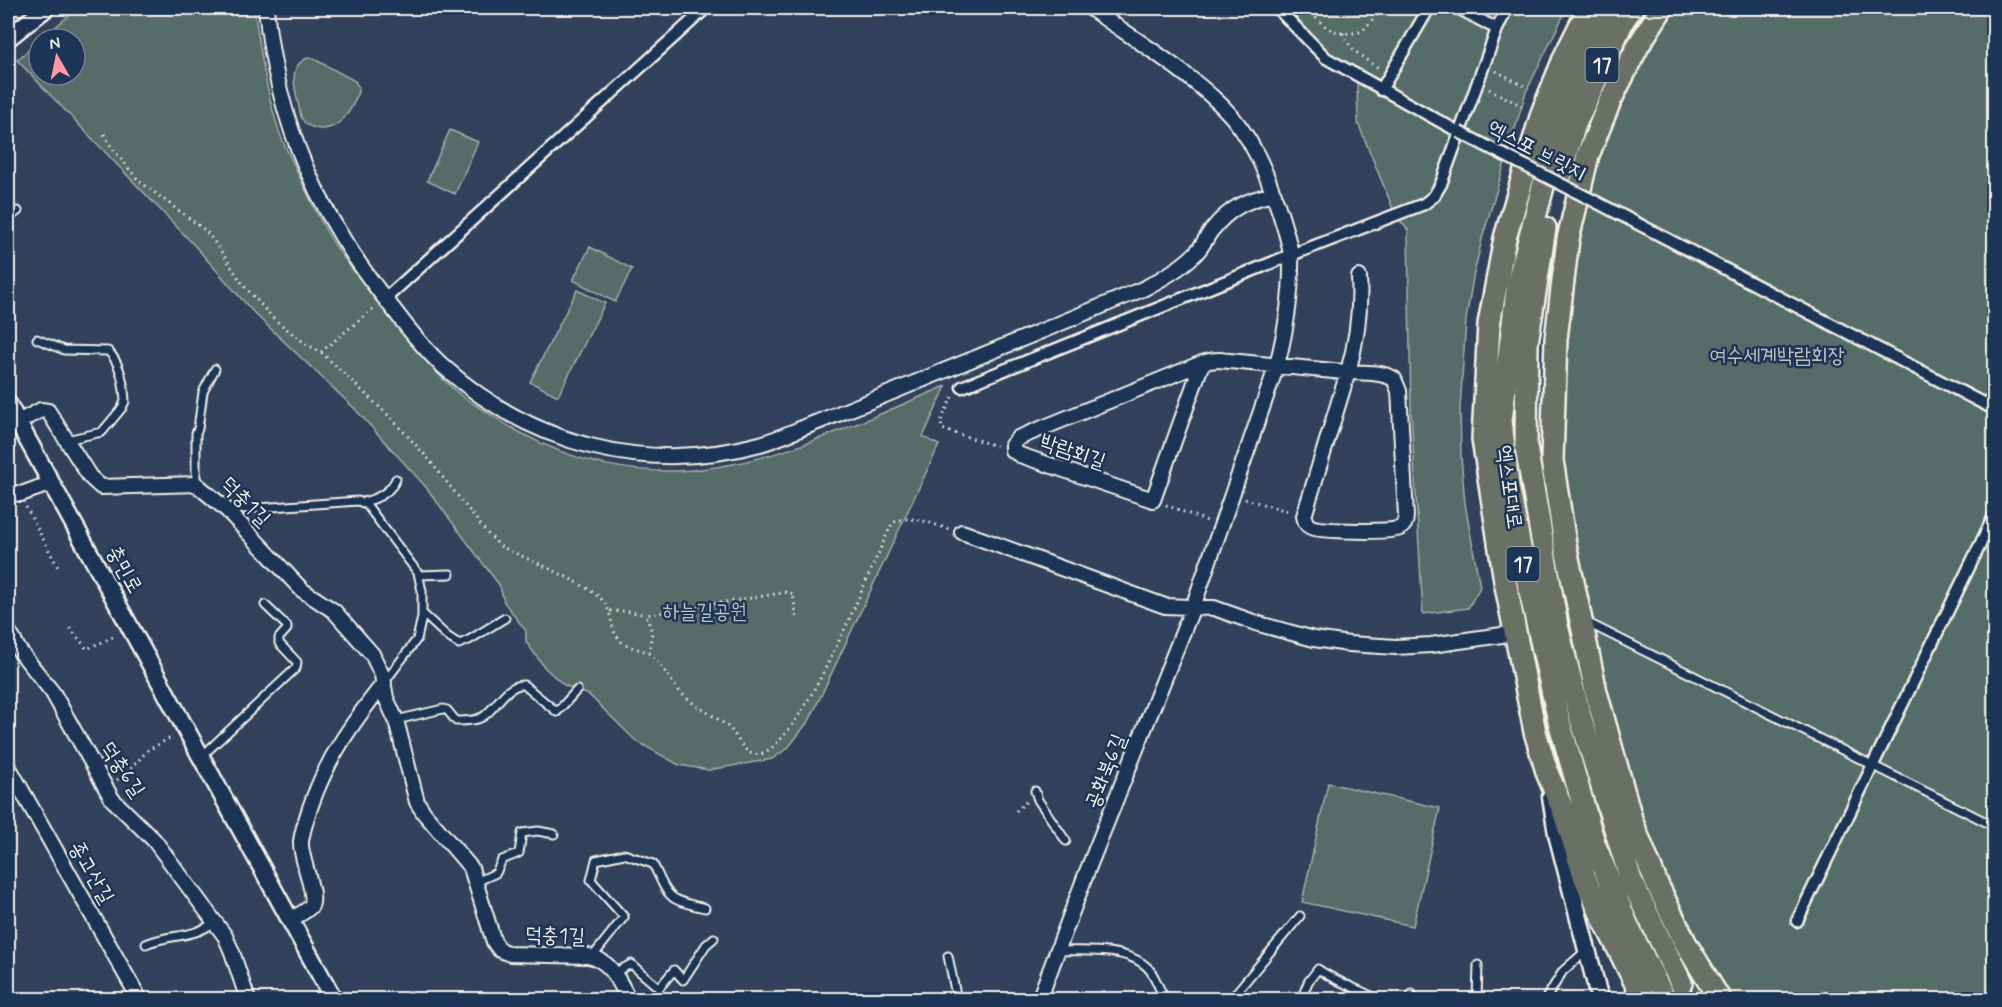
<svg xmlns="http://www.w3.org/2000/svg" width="2002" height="1007" font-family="Mynerve,'Poor Story',sans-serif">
<rect width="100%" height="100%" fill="#32425d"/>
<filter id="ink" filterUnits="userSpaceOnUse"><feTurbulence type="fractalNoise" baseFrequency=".0167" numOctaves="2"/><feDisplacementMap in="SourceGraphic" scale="12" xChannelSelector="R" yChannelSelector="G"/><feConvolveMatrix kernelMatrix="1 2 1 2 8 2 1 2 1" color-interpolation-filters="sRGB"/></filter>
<g filter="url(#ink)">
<path fill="#576c67" stroke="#a6aea8" stroke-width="1.5" d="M 78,8 L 254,8 C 260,49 266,91 279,131 C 283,143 289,155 295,167 C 305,189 315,211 327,232 C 341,257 361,280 379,302 C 405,335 430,371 463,397 C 472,403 482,409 491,415 C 549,453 605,472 674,471 C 770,468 859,422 946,386 L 923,437 L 939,445 L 810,719 L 788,748 L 772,759 L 709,770 L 679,765 L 636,741 L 589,695 L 564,685 L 545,668 L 526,642 L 526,631 L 504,602 L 500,586 L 425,486 L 354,408 L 254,313 L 195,246 L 17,60 L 39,41 L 39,75 L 75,75 L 75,39 L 41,39 Z
M 1277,8 L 1567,8 L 1526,92 L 1482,239 L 1473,278 L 1466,320 L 1460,408 L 1461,456 L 1465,504 L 1480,587 L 1468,608 L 1423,614 L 1411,411 L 1408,230 L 1396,216 L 1358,123 L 1357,82 L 1345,68 Z
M 1667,8 L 1994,8 L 1994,999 L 1733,999 L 1700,947 L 1680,910 L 1668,884 L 1642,819 L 1612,718 L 1569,508 L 1562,462 L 1560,320 L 1600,132 Z
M 308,58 L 314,59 L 355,81 L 359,88 C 354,108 339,134 315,128 C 308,127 304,123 301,117 C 298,98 284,66 308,58 Z
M 450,130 L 478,142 L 455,194 L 427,181 Z
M 590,247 L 632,269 L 615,302 L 573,280 Z
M 577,290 L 605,303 L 558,396 L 530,382 Z
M 1328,783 L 1440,808 L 1413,926 L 1302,902 Z"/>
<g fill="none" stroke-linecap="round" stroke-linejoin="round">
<path stroke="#4f5c72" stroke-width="21" stroke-dasharray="21 10" stroke-linecap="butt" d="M 1681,983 L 1692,1000"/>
<defs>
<path id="service" d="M 8,219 L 18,211
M 37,339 L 64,350 L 108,351 C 120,362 124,385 125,401 L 122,408 L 102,432 L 66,440
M 196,484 L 196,433 L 198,429 L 203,392 L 215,369
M 363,502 C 377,499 390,493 396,479
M 228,510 L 358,501 L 366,504 L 418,573 L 422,591 L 422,617 L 417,639 L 384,683
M 419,575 L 450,574
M 422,613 L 448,637 L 459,644 L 469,640 L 505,618
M 1586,622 L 1994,826
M 396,720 L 443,709 L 447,710 L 456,721 C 465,721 477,721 484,716 C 497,707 507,683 524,685 L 557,712 L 577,690
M 202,756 L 296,668 L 297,662 L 279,643 L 279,638 L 287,629 L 287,626 L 265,605
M 1035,791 L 1038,800 L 1066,841
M 476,882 L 496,873 L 502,860 L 519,853 L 522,833 L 538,831 L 554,834
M 146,944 C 171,933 190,940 215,922
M 1057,951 C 1084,951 1127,947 1148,968 C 1157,977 1158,991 1167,1000
M 593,956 L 624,917 L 591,880 L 596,860 L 624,854 L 653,864 C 670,899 666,899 705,908
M 948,956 L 957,1000
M 614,973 L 631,964 L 659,988 L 674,970 L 683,980 L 706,945 L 714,938
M 1230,1000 L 1300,916
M 1301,1000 L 1308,982 L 1318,969 C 1336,982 1359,989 1379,1000
M 1409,1000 L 1412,994
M 1477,1000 L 1478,965
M 1545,1000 L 1563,971 L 1587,950"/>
<path id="pedestrian" d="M 1277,8 L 1326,58 L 1459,132
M 1458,8 L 1497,29
M 1381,90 L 1429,8
M 1598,203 L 1994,409
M 385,299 L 706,8
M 962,387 L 1291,255 L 1424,204 L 1434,196 L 1441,184 L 1497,29 L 1507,8
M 1797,921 L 1994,516"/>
<path id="minor" d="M 266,8 C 277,125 320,219 394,310 C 409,330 425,350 444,367 C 532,445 645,475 760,444 C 778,439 797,430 815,423 C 845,411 876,399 907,386 C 986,354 1066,321 1145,288 C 1163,278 1181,268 1195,254 C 1202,247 1206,238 1211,231 C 1229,208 1246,200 1274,194
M 1202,363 L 1153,500 L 1020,455 L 1012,450 L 1012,445 L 1018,438 L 1202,363 C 1208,361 1213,360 1219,360 C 1261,364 1303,368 1344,372 C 1360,373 1381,371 1394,379 L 1399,391 L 1406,516 C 1406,521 1405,525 1400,528 C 1393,533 1321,531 1311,527 C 1306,525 1305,521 1304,516 L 1348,372 C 1357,340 1361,310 1359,277
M 18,422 L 41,410 L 48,411 L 90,477 L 101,487 L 196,484 L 227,510 L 302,590 L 334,611 L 372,654 L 382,675 L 386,698 L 396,720 L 417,802 L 424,813 L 471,868 L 494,942 L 500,950 L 510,954 L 588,956 C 611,960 619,981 629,1000
M 8,492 L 21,494 L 52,483
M 962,532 L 1165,606 L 1214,608 L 1259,624 L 1314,639 L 1349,644 L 1396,647 L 1431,645 L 1516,633
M 8,630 L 19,650 L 53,693 L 112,799 L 154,840 L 225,936 L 232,952 L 248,1000
M 8,766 L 140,1000
M 290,919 C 297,916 305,912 310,907 C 319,898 299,856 301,841 C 303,828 307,817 311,805 C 328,757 352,723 384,683
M 1039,1000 L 1086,874 L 1193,607 L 1277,365 C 1286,330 1292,294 1291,257 C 1290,242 1284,227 1280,213 C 1267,174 1252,135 1222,106 C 1183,68 1134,39 1090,8"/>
<path id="tertiary" d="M 8,38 L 46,8
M 8,404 L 334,1000
M 1551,797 L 1557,834 L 1600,1000"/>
<path id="primary" d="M 1589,8 L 1566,54 L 1542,113 L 1505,238 L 1489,324 L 1483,439 L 1505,581 L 1535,732 L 1548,775 L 1563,810 L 1585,878 L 1600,912 L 1644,1000
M 1608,8 L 1561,118 L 1518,282 L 1501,421 L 1508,485 L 1520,547 L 1559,721 L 1594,843 L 1629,929 L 1662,994
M 1662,8 L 1638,46 L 1610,101 L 1588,155 L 1568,239 L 1556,339 L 1552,460 L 1565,544 L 1596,692 L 1632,822 L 1656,882 L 1686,944 L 1720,1000
M 1559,177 L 1575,124 L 1624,19 L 1632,8
M 1545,228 L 1527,343 L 1526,447 L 1557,626 L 1580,716 L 1631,880 L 1681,983"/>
</defs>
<use href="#service" stroke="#f4f1e8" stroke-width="11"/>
<use href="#pedestrian" stroke="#f4f1e8" stroke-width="15"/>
<use href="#minor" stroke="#f4f1e8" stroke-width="18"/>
<use href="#tertiary" stroke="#f4f1e8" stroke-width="21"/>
<use href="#primary" stroke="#f4f1e8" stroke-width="26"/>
<path stroke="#f4f1e8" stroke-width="3" stroke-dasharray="1.5 4.5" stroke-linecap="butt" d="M 1308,8 C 1319,22 1330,35 1351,33 C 1355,33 1360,33 1364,29 C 1371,23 1377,14 1383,8
M 1343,33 C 1350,51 1365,59 1380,69
M 1496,71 L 1528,88
M 1489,89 L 1522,106
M 104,134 L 112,148 L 139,181 L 206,231 L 216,244 L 244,286 L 274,319 L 306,344 L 321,352 L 390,417 L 426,456 L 488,534 L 500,546 C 529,560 568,575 594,593 C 616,608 607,625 619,639 C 627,650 642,647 651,655 C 663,666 671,682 682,694 C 695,707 713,714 727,726 C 739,735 744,761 763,753 C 807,734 868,571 892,524 C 906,512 932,524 949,529
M 321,352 L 375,307
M 952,397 L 941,421 L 942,429 L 996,446
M 1245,499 L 1291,512
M 1166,505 L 1207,521
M 26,507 L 59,569
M 610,611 L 626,611 L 646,615
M 70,628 L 87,649 L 115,636
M 649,653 L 652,632 L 646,615 L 788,592 L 793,594 L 797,620
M 117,780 L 125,775 L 148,750 L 172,737
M 1016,811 L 1027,801"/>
<use href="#service" stroke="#1d3557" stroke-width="7"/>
<use href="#pedestrian" stroke="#1d3557" stroke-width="10"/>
<use href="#minor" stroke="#1d3557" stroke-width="14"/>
<use href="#tertiary" stroke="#1d3557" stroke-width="16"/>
<use href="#primary" stroke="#6b7065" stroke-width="21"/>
<defs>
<path id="pedestrian-bridge" d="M 1459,132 L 1598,203"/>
</defs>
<use href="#pedestrian-bridge" stroke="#f4f1e8" stroke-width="15" stroke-linecap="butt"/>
<use href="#pedestrian-bridge" stroke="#1d3557" stroke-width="10"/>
</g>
</g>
<g text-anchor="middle" stroke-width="5" stroke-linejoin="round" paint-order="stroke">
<g fill="#1d3557" stroke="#b4b9bc" stroke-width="1.5">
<rect x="1585.5" y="48" width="33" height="34" rx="4.5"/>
<rect x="1506.5" y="547" width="33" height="34" rx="4.5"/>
</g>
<g font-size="20" font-weight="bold" fill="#f4f1e8">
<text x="1602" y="72">17</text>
<text x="1523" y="571">17</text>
</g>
<g font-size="21" fill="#f4f1e8" stroke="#1d3557">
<text transform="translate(1537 150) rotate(27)" y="7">엑스포 브릿지</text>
<text transform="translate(1073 451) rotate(19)" y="7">박람회길</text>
<text transform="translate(1510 487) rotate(82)" y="7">엑스포대로</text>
<text transform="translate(246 501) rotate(45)" y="7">덕충1길</text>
<text transform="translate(125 569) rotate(61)" y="7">충민로</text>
<text transform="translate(123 769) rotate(56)" y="7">덕충6길</text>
<text transform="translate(1105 771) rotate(-68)" y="7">공화북6길</text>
<text transform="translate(92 872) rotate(60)" y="7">종고산길</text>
<text transform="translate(555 935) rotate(2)" y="7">덕충1길</text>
</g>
<g font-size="21" fill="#bdc2bb" stroke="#1d3557">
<text x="1777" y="362">여수세계박람회장</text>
<text x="705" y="618">하늘길공원</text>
</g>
</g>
<rect width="2002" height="1007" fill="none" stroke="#1d3557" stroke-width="30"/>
<rect x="15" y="15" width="1972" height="977" fill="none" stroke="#f4f1e8" stroke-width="2" filter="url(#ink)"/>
<g transform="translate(57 57) rotate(351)"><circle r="28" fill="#1d3557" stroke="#738091" stroke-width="1.5"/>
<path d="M0-4.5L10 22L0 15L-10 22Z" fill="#ff9aa2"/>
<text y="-9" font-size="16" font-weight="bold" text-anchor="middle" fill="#f4f1e8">N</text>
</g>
</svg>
